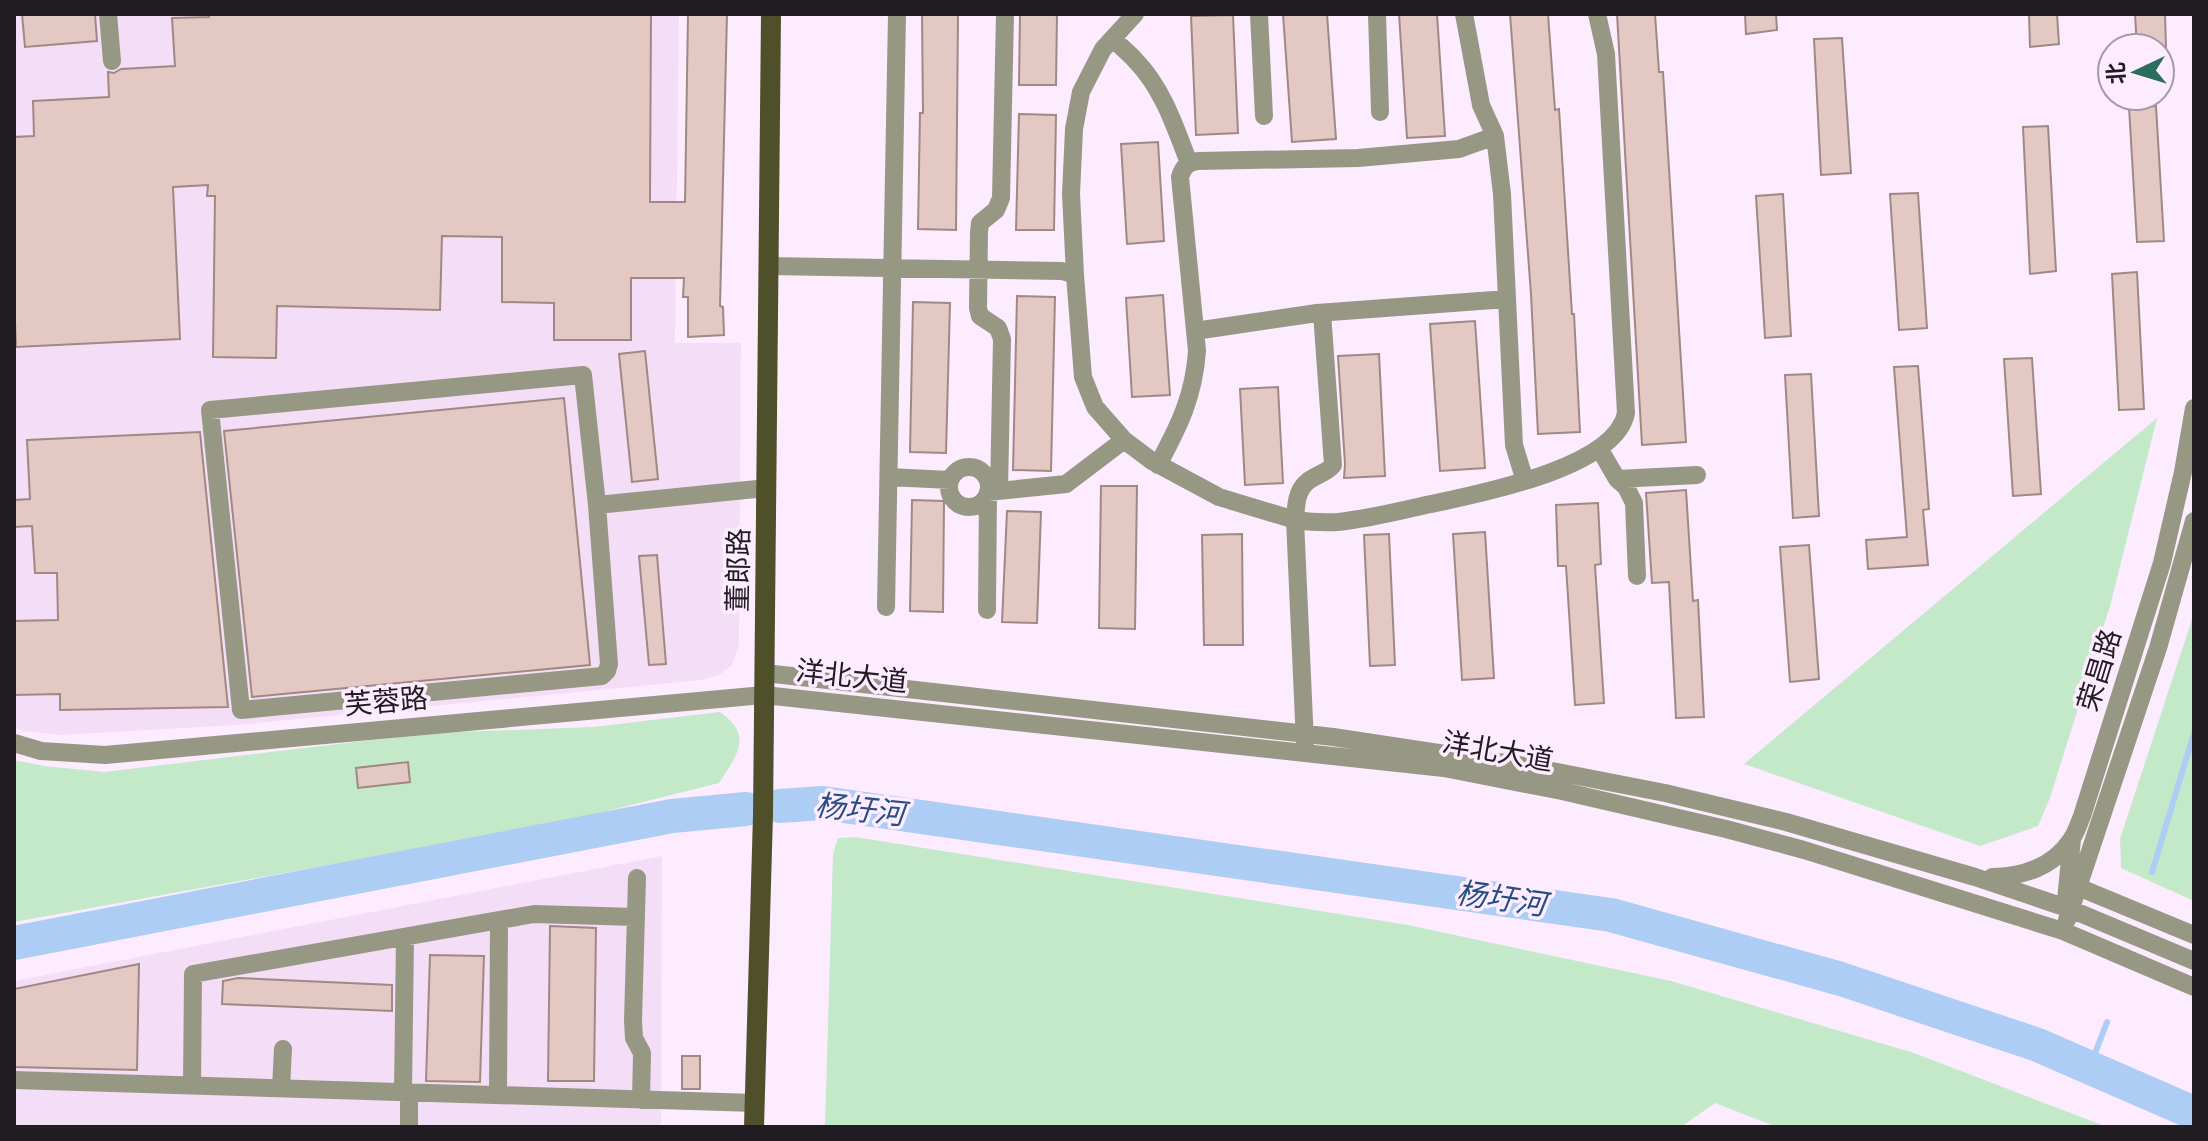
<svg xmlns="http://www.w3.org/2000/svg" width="2208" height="1141" font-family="'Work Sans','Noto Sans SC',sans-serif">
<rect width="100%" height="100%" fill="#fdecff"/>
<path fill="#f4def7" d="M 14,14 L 679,14 L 675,343 L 741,343 L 739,645 L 732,665 L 719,675 L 701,680 L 237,725 L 60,735 L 23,731 L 14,727 Z
M 662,856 L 661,1127 L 14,1127 L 14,981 Z"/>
<path fill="#c3e9c9" d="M 2157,418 L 2110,606 L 2050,798 L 2038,826 L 1980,846 L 1744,764 Z
M 2194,613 L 2194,901 L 2121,868 L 2120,839 Z
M 720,712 C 754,736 737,755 719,783 L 559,823 L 14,922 L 14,760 L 44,766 L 104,772 L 431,733 L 593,727 Z
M 855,837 L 1408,925 L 1671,981 L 1914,1053 L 2107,1127 L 1777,1127 L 1715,1103 L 1681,1127 L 825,1127 L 833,854 L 838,838 Z"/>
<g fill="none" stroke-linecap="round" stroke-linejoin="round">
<path stroke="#aecdf5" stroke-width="6" d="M 2152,872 L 2194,733
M 2089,1069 L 2107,1022"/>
<path stroke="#aecdf5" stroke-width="34" d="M 780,806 L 823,803 L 1611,915 L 1841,979 L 2038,1045 L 2194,1113
M 14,943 L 672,816 L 746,809"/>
</g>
<path fill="#e3c8c4" stroke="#a08883" stroke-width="2" d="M 22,14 L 95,14 L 97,41 L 25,47 Z
M 209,14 L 651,14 L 650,202 L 685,202 L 688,14 L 727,14 L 720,306 L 723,307 L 724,335 L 688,337 L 688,297 L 683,297 L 684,278 L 631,278 L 631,340 L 554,340 L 554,303 L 502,302 L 502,237 L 442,236 L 440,310 L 277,306 L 276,358 L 213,357 L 215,196 L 207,196 L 208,185 L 173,187 L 180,339 L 16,347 L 14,296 L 14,137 L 34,136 L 33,101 L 109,97 L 108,72 L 114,73 L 121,69 L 175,66 L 172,18 L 209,17 Z
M 922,14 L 958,14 L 956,230 L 918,229 L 920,113 L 923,113 Z
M 1020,14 L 1057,14 L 1056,85 L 1019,85 Z
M 1283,14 L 1327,14 L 1336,139 L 1292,142 Z
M 1399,14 L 1437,14 L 1445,136 L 1407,138 Z
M 1510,14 L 1548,14 L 1555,110 L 1559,109 L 1572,314 L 1574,314 L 1580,432 L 1538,434 L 1531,294 Z
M 1617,14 L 1655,14 L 1659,72 L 1663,72 L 1686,442 L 1642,445 Z
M 1745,14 L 1776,14 L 1777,30 L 1746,34 Z
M 2029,14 L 2057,14 L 2059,44 L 2030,47 Z
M 2135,14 L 2165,14 L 2166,48 L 2137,48 Z
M 1233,15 L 1238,133 L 1196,135 L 1191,16 Z
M 1842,38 L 1851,173 L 1821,175 L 1814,39 Z
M 2156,106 L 2164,241 L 2137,242 L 2129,107 Z
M 1019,114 L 1056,115 L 1054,230 L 1016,230 Z
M 2048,126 L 2056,271 L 2030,274 L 2023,127 Z
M 1158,142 L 1164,241 L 1127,244 L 1121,144 Z
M 1918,193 L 1927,328 L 1899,330 L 1890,194 Z
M 1783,194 L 1791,336 L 1765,338 L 1756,196 Z
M 2137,272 L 2144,409 L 2119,410 L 2112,274 Z
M 1163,295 L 1170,395 L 1132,397 L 1126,298 Z
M 1017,296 L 1055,297 L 1051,471 L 1013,470 Z
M 913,302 L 950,303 L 946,453 L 910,452 Z
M 1475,321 L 1485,468 L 1440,471 L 1430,324 Z
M 645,351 L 658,479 L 632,482 L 619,354 Z
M 1379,354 L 1385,476 L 1344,478 L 1345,464 L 1338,356 Z
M 2032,358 L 2041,494 L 2013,496 L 2004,359 Z
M 1918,366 L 1929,509 L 1923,510 L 1928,565 L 1868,569 L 1866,540 L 1907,537 L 1894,367 Z
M 1811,374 L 1819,516 L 1793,518 L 1785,375 Z
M 1278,387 L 1283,483 L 1245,485 L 1240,389 Z
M 564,398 L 590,665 L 252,697 L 224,431 Z
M 200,432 L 228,707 L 60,710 L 60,694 L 14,695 L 14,621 L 58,620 L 57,573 L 35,573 L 32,526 L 14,527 L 14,500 L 30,499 L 27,440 Z
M 1101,486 L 1137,486 L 1135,629 L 1099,628 Z
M 1686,490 L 1693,601 L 1698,600 L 1704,717 L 1676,718 L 1669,582 L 1652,583 L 1646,493 Z
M 912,500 L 944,501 L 943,612 L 910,611 Z
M 1598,503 L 1601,564 L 1595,565 L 1604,703 L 1575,705 L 1566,566 L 1558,566 L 1556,505 Z
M 1007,511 L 1041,512 L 1037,623 L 1002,622 Z
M 1485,532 L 1494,678 L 1462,680 L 1453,534 Z
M 1242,534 L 1243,645 L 1204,645 L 1202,535 Z
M 1389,534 L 1395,665 L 1370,666 L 1364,535 Z
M 1809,545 L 1819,679 L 1790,682 L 1780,547 Z
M 657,555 L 666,664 L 649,665 L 639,556 Z
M 408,762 L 410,782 L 358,788 L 356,768 Z
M 550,926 L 596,928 L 594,1081 L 548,1081 Z
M 430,955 L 484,956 L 480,1082 L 426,1081 Z
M 139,964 L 137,1070 L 14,1067 L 14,989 Z
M 238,978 L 392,985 L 392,1011 L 222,1004 L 223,981 Z
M 682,1056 L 700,1056 L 700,1089 L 682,1089 Z"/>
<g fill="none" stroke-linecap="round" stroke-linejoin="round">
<path stroke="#979883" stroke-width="18" d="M 108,14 L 112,61
M 1259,14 L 1264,116
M 1377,14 L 1380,112
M 1464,14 L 1481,105 L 1495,136 L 1502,194 L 1514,445 L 1525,481
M 1113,39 C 1120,46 1129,53 1136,61 C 1163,89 1175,127 1189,163
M 768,266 L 1062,271 L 1075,275 L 1083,377 L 1095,407 L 1124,440 L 1152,461 L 1219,497 L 1295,520 L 1305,743
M 1075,275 L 1071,194 L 1074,129 L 1081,92 L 1103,49 L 1135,14
M 1322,313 L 1333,465 C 1326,474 1314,475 1306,483 C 1296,492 1296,507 1295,520 C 1309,522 1323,523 1338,522 C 1366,519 1394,512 1422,506 C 1471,495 1615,470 1626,413 L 1606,54 L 1597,14
M 1195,331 L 1317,313 L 1507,299
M 1599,448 L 1617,479 L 1626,487 L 1634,503 L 1637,576
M 1158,465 C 1179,426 1194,396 1197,351 L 1180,177 C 1183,167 1187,163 1198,161 L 1358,158 L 1459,149 L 1495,136
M949 487a20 20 0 1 1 40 0a20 20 0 1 1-40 0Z
M 889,477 L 950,480
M 1617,479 L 1697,475
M 999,491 L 1002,339 L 998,328 L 980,316 L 978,308 L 979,232 L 980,223 L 996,210 L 1001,198 L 1005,14
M 597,505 L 609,664 L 607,671 L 602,676 L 241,710 L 210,410 L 583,375 L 597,505 L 766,488
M 886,607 L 897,14
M 987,610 L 988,492 L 1066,484 L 1124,440
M 765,673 L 1333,737 L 1526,766 L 1665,793 L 1786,822 L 1975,877 L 2070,909 L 2194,961
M 14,743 L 41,751 L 105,755 L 764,695 L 1444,768 L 1562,791 L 1726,829 L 1804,850 L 2063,931 L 2194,987
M 1992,877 C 2022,877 2053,867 2071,840 C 2076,833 2079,823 2082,816 L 2162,563 L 2183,472 L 2194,408
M 637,878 L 633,1021 L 634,1038 L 642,1053 L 641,1100
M 2078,887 L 2194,935
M 2066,900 L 2072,839
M 2067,920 L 2158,648 L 2194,521
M 14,1080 L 755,1103
M 192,1085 L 193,974 L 534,914 L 636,917
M 281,1088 L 283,1049
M 403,1092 L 405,937
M 409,1092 L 409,1127
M 498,1095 L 499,920"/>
<path stroke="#4f4f2a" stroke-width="20" d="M 754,1127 L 763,815 L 771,14"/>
</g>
<g text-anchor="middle" stroke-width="7" stroke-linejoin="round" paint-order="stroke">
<g font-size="28" fill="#211b22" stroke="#fdecff">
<text transform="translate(738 570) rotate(-89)" y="10">董郎路</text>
<text transform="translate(2099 670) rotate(-73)" y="10">荣昌路</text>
<text transform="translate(852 676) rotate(6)" y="10">洋北大道</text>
<text transform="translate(386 701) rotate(-5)" y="10">芙蓉路</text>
<text transform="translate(1498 751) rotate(10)" y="10">洋北大道</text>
</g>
<g font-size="30" font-style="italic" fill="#264e81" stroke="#fdecff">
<text transform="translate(860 810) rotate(6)" y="10">杨圩河</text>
<text transform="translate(1501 899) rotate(8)" y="10">杨圩河</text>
</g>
</g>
<rect width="2208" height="1141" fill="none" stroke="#211b22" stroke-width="32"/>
<g transform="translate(2136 72) rotate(266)"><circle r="38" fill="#fdecff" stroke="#a598a7" stroke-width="2"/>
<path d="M0-6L14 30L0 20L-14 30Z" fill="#2b6e5f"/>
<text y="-12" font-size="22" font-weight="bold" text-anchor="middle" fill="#211b22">北</text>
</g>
</svg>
